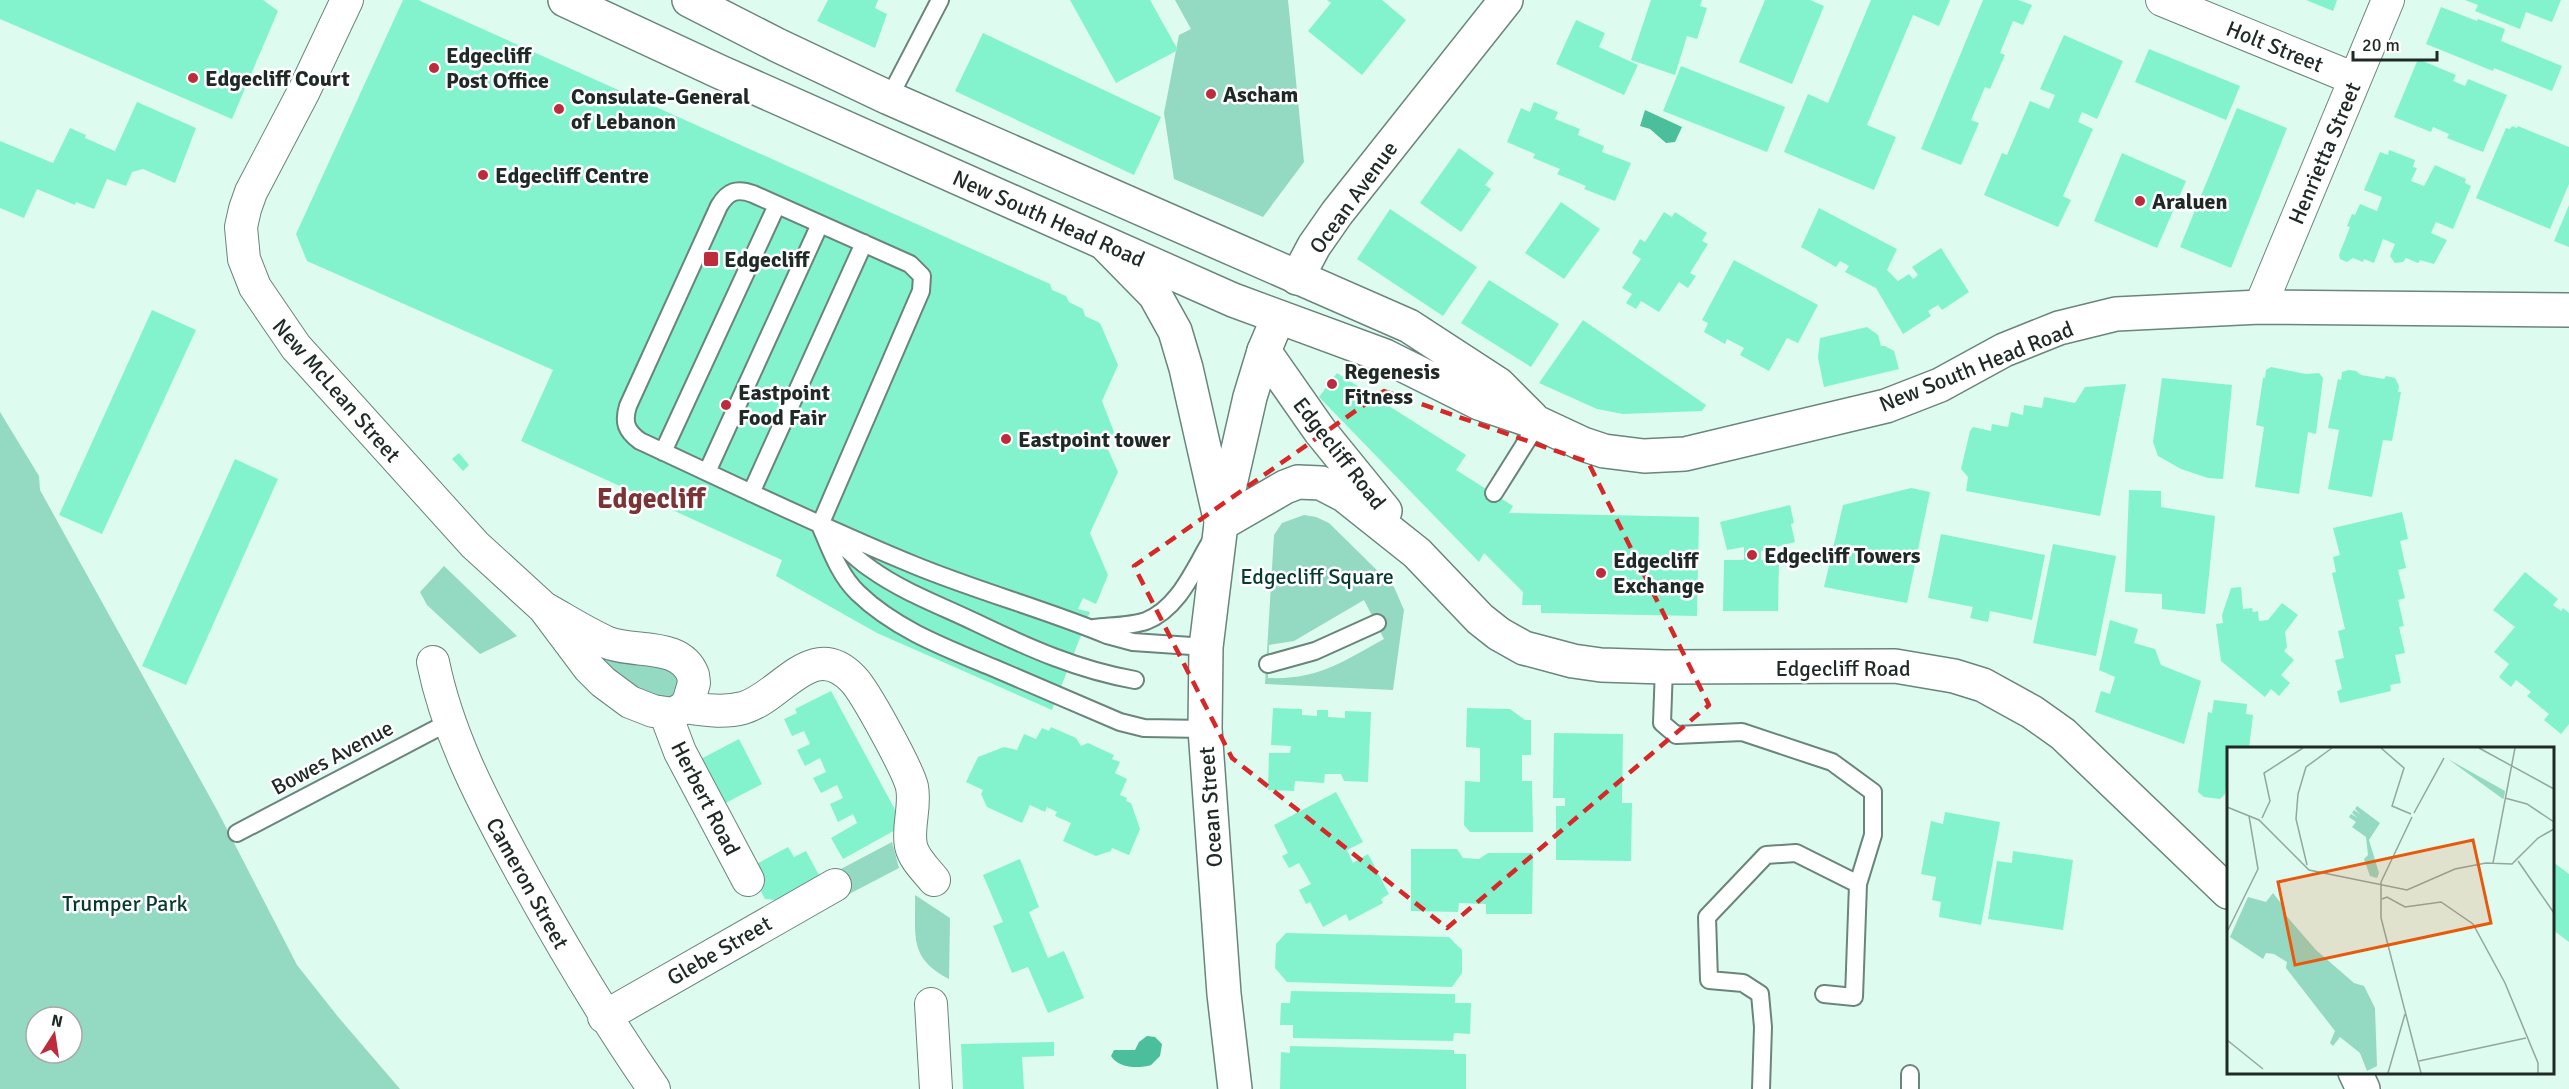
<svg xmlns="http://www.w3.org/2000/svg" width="2569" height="1089" font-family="Signika,sans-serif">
<rect width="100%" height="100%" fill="#defbf0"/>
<path fill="#94d9c1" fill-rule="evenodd" d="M 1175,0 L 1288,0 L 1304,162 L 1263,217 L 1174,179 L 1164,113 L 1179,35 L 1191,29 Z
M 0,412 L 39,476 L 40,490 L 217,810 L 297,965 L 339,1018 L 400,1089 L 0,1089 ZM 36,1017 L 72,1017 L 72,1053 L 36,1053 Z
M 1304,515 L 1316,517 L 1329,523 L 1394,587 L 1404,610 L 1393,690 L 1265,684 L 1274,535 L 1282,523 ZM 1364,600 L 1384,639 C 1342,662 1318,680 1268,678 L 1269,645 L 1294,641 Z
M 444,566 L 517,636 L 480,654 L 427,605 L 420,592 Z
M 589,652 L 687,665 L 666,715 Z
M 892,842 L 899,868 L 832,903 L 820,880 Z
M 915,895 L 950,918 L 949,979 C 908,958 916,936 915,895 Z"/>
<path fill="#4bbe9b" d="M 1645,110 L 1682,127 L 1675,142 L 1666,143 L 1650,129 L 1640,126 Z
M 1147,1036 L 1155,1037 L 1162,1044 L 1160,1056 L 1151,1065 C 1138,1069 1118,1068 1111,1056 L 1114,1050 L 1135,1050 L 1139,1042 Z"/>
<path fill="#83f3ce" d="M 0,0 L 263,0 L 278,11 L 232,119 L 0,19 Z
M 403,0 L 418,0 L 1050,284 L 1052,290 L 1066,296 L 1069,302 L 1083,309 L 1085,316 L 1100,323 L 1118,365 L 1102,401 L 1114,432 L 1107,447 L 1118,472 L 1090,533 L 1108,575 L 1096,604 L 1083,598 L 1078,609 L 1090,612 L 1052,710 L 877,633 L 776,576 L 782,560 L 521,441 L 553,370 L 307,261 L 296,234 Z
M 828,0 L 878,0 L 875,8 L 887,14 L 875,48 L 817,21 Z
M 1070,0 L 1150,0 L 1178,50 L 1116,83 Z
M 1327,0 L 1382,0 L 1406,20 L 1362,75 L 1308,31 L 1331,3 Z
M 1651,0 L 1702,0 L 1700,6 L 1707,8 L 1697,39 L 1687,36 L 1675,75 L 1631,60 Z
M 1765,0 L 1810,0 L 1824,6 L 1792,84 L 1739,62 Z
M 1871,0 L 1950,0 L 1939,26 L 1913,15 L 1867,125 L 1896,137 L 1874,190 L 1784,152 L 1808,94 L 1828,103 Z
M 1983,0 L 2018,0 L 2032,5 L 2023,25 L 2013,21 L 2000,53 L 2005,55 L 1990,89 L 1985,87 L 1971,120 L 1979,123 L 1961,165 L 1921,149 Z
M 2306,0 L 2337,0 L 2333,11 Z
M 2465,0 L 2561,0 L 2552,22 L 2526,12 L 2520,29 L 2475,11 L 2478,5 Z
M 2441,7 L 2477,21 L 2478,19 L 2505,29 L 2501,41 L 2562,66 L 2552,91 L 2494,68 L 2493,71 L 2426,44 Z
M 1576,20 L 1605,33 L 1599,47 L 1638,65 L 1624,95 L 1556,64 Z
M 983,33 L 1161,117 L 1134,175 L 955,91 Z
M 2064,35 L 2123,61 L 2097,119 L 2082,112 L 2078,122 L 2093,129 L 2063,196 L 2071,200 L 2058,227 L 1984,195 L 2002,153 L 2007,155 L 2030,101 L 2049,109 L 2055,95 L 2040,89 Z
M 2149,49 L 2240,86 L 2226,120 L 2135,82 Z
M 2418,59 L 2456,75 L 2453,81 L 2465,86 L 2468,79 L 2507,95 L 2483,152 L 2447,138 L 2449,134 L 2433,127 L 2431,132 L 2394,117 Z
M 1681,66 L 1785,107 L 1767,152 L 1663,111 Z
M 137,102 L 196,128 L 175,183 L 143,169 L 132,172 L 126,186 L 107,179 L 94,209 L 76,202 L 75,205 L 37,189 L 24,218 L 0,208 L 0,141 L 53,163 L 70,128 L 86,135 L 85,138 L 115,151 Z
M 1534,102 L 1558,112 L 1555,119 L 1580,129 L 1578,135 L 1604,146 L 1602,152 L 1631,163 L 1615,201 L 1584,189 L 1586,186 L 1557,174 L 1560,169 L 1533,158 L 1535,154 L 1507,142 L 1521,108 L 1530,112 Z
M 2237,108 L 2287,128 L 2231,268 L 2180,247 Z
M 2512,126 L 2517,128 L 2518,126 L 2569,147 L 2569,184 L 2550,229 L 2476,198 L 2506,128 L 2510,129 Z
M 1459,148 L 1494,173 L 1485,185 L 1491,189 L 1461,232 L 1420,203 Z
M 2389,150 L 2415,160 L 2413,167 L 2417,168 L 2411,181 L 2424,186 L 2435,165 L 2466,179 L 2465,183 L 2471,186 L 2453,229 L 2436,222 L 2431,233 L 2447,240 L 2434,264 L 2420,260 L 2418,263 L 2406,258 L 2403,262 L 2395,263 L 2390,256 L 2395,244 L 2383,239 L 2374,263 L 2364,259 L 2363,262 L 2353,258 L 2347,262 L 2340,259 L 2339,255 L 2350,227 L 2347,226 L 2352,214 L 2355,215 L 2360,204 L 2377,211 L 2382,197 L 2364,190 L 2380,152 L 2388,155 Z
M 2122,153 L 2186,181 L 2157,248 L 2094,221 Z
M 1561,202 L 1600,229 L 1564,279 L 1525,253 Z
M 2569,205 L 2569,247 L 2554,241 Z
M 1819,208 L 1897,249 L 1887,270 L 1898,281 L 1909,274 L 1913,279 L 1918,275 L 1912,267 L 1941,248 L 1969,292 L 1942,310 L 1938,305 L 1928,311 L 1931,316 L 1903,334 L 1876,288 L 1845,272 L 1849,266 L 1840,261 L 1836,267 L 1801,247 Z
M 1390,209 L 1477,267 L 1443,316 L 1357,259 Z
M 1664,212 L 1672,217 L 1675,212 L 1707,233 L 1702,241 L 1708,244 L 1690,273 L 1696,276 L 1688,288 L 1679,282 L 1659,312 L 1641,301 L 1636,309 L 1626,303 L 1632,294 L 1622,288 L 1641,259 L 1632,253 L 1640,239 L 1645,242 Z
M 1734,260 L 1818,305 L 1798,343 L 1787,338 L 1769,371 L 1740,355 L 1744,348 L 1727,339 L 1725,344 L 1704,332 L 1708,323 L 1702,320 Z
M 1489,280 L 1559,324 L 1531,367 L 1461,323 Z
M 152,310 L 196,330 L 102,534 L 59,515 Z
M 1583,320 L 1706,405 L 1702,411 L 1623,414 L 1597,409 L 1539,383 Z
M 1867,327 L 1878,335 L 1881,346 L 1885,346 L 1894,351 L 1899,369 L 1824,387 L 1818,358 L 1820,338 Z
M 2271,367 L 2306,374 L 2319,373 L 2323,378 L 2316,434 L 2308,432 L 2299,494 L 2255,487 L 2264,427 L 2256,425 L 2263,378 L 2265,378 L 2266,370 Z
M 2349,370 L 2356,371 L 2361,375 L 2384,379 L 2386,376 L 2395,378 L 2399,386 L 2398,392 L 2401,392 L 2392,441 L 2383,440 L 2372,497 L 2328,489 L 2339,430 L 2328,428 L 2338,379 L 2341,380 L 2342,372 Z
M 1337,373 L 1466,455 L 1456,470 L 1513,506 L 1509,513 L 1699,517 L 1697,616 L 1541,613 L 1541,605 L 1522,605 L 1523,592 L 1484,553 L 1479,562 L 1319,397 Z
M 2162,378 L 2232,385 L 2223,479 L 2208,478 L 2181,469 L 2158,456 L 2153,442 Z
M 2126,384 L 2100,516 L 1966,491 L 1968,477 L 1961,469 L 1970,431 L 1973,427 L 1991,431 L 1992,424 L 2008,427 L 2011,412 L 2023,415 L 2024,405 L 2042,408 L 2044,397 L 2075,403 L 2085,387 Z
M 459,453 L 469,465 L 463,471 L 452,459 Z
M 235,459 L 278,479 L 186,685 L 142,666 Z
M 1911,488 L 1930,492 L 1907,603 L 1824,587 L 1843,505 Z
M 2129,490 L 2161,491 L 2161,507 L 2215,516 L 2205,614 L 2162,609 L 2162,594 L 2125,592 Z
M 1790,505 L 1794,523 L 1791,524 L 1795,542 L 1761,551 L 1761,560 L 1779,562 L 1778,611 L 1723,611 L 1724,560 L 1744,560 L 1744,547 L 1727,550 L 1720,522 Z
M 2402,512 L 2408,539 L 2400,541 L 2406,568 L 2398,570 L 2405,598 L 2398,600 L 2404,626 L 2399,627 L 2405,653 L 2395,655 L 2401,683 L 2390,685 L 2391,691 L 2340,703 L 2337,691 L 2342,689 L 2335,660 L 2344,658 L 2338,631 L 2345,629 L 2332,573 L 2336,572 L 2333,557 L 2340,555 L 2333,528 Z
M 1941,534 L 2045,555 L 2032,620 L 1990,611 L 1988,622 L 1970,618 L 1973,607 L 1928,598 Z
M 2053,544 L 2116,556 L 2096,656 L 2033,643 Z
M 2525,572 L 2558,599 L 2553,605 L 2561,611 L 2563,608 L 2569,613 L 2569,724 L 2561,734 L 2544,720 L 2549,714 L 2527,696 L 2531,692 L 2516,680 L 2511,687 L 2499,677 L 2509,664 L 2494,652 L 2515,627 L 2493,610 Z
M 2241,587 L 2243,609 L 2252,608 L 2253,612 L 2258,611 L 2259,621 L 2268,620 L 2282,603 L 2298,615 L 2285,632 L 2287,647 L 2284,651 L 2294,660 L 2281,675 L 2290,683 L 2279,696 L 2271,689 L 2265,697 L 2221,661 L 2216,624 L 2223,623 L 2222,615 L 2231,588 Z
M 2110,620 L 2138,629 L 2134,643 L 2155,649 L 2161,665 L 2201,681 L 2184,744 L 2095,712 L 2101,691 L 2110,694 L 2115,677 L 2099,670 Z
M 831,691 L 899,817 L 899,828 L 843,859 L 831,838 L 857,823 L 853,814 L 838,822 L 830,804 L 843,798 L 837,785 L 821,793 L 813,778 L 826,772 L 820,758 L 805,766 L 797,750 L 810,744 L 804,731 L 792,736 L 784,719 L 797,713 L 795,709 Z
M 2214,700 L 2247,704 L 2246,714 L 2253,715 L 2249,748 L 2228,748 L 2228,787 L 2226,787 L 2225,794 L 2220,799 L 2204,797 L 2198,792 L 2208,712 L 2212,713 Z
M 1273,708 L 1302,709 L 1302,715 L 1317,716 L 1317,710 L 1328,710 L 1328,717 L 1345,718 L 1345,711 L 1371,712 L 1368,782 L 1344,781 L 1341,774 L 1325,774 L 1324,783 L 1295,781 L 1294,791 L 1268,790 L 1269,753 L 1290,753 L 1291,746 L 1271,745 Z
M 1467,708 L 1510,709 L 1525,720 L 1531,720 L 1531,755 L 1522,755 L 1522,781 L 1532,781 L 1533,832 L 1470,832 L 1464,825 L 1465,781 L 1480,782 L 1480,748 L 1466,747 Z
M 1051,727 L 1076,738 L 1081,746 L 1088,743 L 1114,755 L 1112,759 L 1120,762 L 1115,773 L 1127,779 L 1120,795 L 1127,798 L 1126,801 L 1131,803 L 1140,829 L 1129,855 L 1112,848 L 1111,851 L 1096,856 L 1063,841 L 1071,823 L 1055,816 L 1057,812 L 1047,807 L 1045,812 L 1030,805 L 1022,823 L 987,807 L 981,794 L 983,790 L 966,782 L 978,757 L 1004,747 L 1017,750 L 1024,734 L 1036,739 L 1042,728 L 1049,731 Z
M 1554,733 L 1623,734 L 1622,803 L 1632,803 L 1631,861 L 1556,860 L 1556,806 L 1565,806 L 1565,798 L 1553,798 Z
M 739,739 L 762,784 L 716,808 L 693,763 Z
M 1336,792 L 1363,842 L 1347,850 L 1353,863 L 1368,854 L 1389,894 L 1381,899 L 1383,903 L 1349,921 L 1346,914 L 1323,927 L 1310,902 L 1306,904 L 1299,890 L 1311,884 L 1299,863 L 1289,868 L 1282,856 L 1288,853 L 1274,825 Z
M 1945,812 L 2000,822 L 1981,925 L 1939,917 L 1941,902 L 1932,900 L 1936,877 L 1921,874 L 1931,821 L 1943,824 Z
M 788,847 L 794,857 L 806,851 L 820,877 L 776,900 L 765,899 L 749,868 Z
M 1411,849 L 1457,849 L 1463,858 L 1479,859 L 1488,853 L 1533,853 L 1532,914 L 1486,914 L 1486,904 L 1459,903 L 1458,912 L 1411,911 Z
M 2013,851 L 2073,860 L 2063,930 L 1988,919 L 1997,861 L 2012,863 Z
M 1020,859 L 1039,907 L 1029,912 L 1048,958 L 1064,951 L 1084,998 L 1048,1013 L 1028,967 L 1012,973 L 993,926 L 1003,922 L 983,875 Z
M 2553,862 L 2569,874 L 2569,942 L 2553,930 Z
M 1286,933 L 1449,937 L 1462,950 L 1462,973 L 1452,987 L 1287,982 L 1275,968 L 1276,944 Z
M 1291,991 L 1455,994 L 1455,1003 L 1471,1003 L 1470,1034 L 1454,1033 L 1453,1041 L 1293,1038 L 1293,1025 L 1280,1025 L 1281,1003 L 1290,1003 Z
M 1054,1042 L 1054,1056 L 1022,1057 L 1024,1089 L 963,1089 L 961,1044 Z
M 1290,1046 L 1454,1050 L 1454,1054 L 1466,1054 L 1466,1089 L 1280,1089 L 1281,1052 L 1290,1053 Z"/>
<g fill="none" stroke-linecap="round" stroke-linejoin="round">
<defs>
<path id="service" d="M 889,98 L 940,0
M 663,452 L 777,205
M 707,472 L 820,224
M 751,493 L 864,243
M 1494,493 L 1538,423
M 830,533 C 843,546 856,559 871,569 C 903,592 942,606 977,623 C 1029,648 1078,670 1135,680
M 1094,628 C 1111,626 1131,626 1146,621 C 1179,608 1194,569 1211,541
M 1268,664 L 1315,651 L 1377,623
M 1664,667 L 1662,723 L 1676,735 L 1742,732 L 1832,762 L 1873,792 L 1873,835 L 1858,884
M 1205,729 L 1144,728 L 1120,722 C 1078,704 1036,686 994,668 C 946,648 895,629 858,593 C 839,575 830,548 820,525 L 921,291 L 922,276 L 910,264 L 753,194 C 737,188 728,191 719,206 L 628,406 C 623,422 626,431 640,441 C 731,483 821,527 914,565 C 977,591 1044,609 1107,635 L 1133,642 L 1206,647
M 237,833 L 449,722
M 1761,1089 L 1763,1027 L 1760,994 L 1743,983 L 1709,980 L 1707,917 L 1766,855 L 1796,853 L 1858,884 L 1854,997 L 1824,994
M 1910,1089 L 1910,1074"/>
<path id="minor" d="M 347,0 L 304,91 L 251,192 L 245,209 L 241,227 L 244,259 L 255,287 L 296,347 L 475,545 L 544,608 L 589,668 L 603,682 L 630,702 L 653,711 L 673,714 L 685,707 L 689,700 L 694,683 L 693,675 C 680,641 633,654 606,642 C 584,632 564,619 544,608
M 2162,0 L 2355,79
M 2260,307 L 2388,0
M 433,662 C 447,731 479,794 512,855 C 556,936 602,1014 654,1089
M 685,707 C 704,710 724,713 743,708 C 782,697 812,636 853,679 C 865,691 908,770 912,787 C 916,807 907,827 911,846 C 914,859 926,870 934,880
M 666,715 L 680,752 L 748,880
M 931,1004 L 936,1089
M 604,1017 L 835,885"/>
<path id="tertiary" d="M 1297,278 L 1314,246 L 1337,213 L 1506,0
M 1264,351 L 1320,431 L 1385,511
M 1221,524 L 1285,487 L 1298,482 L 1321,483 L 1344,495 L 1417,553 L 1480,619 L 1499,634 L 1524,648 L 1573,661 L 1601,665 L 1664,667 L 1895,666 L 1954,676 L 1983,685 L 2032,712 L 2063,734 L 2228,892
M 2355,1072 L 2363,1089"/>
<path id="secondary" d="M 1106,245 L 1155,295 L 1175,331 L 1186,368 L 1219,514
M 1235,1089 L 1224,994 L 1205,729 L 1206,647 L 1221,524 L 1250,397 L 1264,351 L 1278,318"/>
<path id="primary" d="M 565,0 L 720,72 L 1233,300 L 1385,356 L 1479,403 L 1538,423 L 1583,444 L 1604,451 L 1644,456 L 1685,454 L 1886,406 L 1940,385 L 2004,350 L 2059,328 L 2116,314 L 2260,307 L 2569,310
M 689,0 L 777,45 L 889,98 L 1409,326 L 1498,384 L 1532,418"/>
</defs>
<use href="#service" stroke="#6a857b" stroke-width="20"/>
<use href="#minor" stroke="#6a857b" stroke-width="34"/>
<use href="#tertiary" stroke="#6a857b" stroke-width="36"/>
<use href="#secondary" stroke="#6a857b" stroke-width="36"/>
<use href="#primary" stroke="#6a857b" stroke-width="36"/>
<use href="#service" stroke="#fff" stroke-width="16"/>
<use href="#minor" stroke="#fff" stroke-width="32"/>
<use href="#tertiary" stroke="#fff" stroke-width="33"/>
<use href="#secondary" stroke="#fff" stroke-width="33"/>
<use href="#primary" stroke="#fff" stroke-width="33"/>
</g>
<path fill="none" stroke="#d62828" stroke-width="4.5" stroke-dasharray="12 8" stroke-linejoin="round" d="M 1384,391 L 1588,462 L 1709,705 L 1447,928 L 1232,758 L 1134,566 Z"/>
<g fill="#bd2c3d" stroke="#fff" stroke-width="2">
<circle cx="434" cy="68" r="6"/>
<circle cx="193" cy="78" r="6"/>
<circle cx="1211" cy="94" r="6"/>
<circle cx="559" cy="109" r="6"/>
<circle cx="483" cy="175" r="6"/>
<circle cx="2140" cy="201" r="6"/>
<rect x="703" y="251" width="16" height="16" rx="3"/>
<circle cx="1332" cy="384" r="6"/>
<circle cx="726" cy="405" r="6"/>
<circle cx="1006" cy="439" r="6"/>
<circle cx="1752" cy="555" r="6"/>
<circle cx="1601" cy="573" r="6"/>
</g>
<g text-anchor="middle" stroke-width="5" stroke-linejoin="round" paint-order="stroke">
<g font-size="22" fill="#1f2a26" stroke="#fff">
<text transform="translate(2275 46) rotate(22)" y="8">Holt Street</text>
<text transform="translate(2324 153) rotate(-67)" y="8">Henrietta Street</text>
<text transform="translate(1353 197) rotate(-54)" y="8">Ocean Avenue</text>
<text transform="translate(1049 218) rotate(24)" y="8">New South Head Road</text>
<text transform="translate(1976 366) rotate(-22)" y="8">New South Head Road</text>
<text transform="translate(337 390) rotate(49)" y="8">New McLean Street</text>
<text transform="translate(1340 453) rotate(52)" y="8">Edgecliff Road</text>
<text x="1843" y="676">Edgecliff Road</text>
<text transform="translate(332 757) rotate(-28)" y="8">Bowes Avenue</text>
<text transform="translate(706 798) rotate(63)" y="8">Herbert Road</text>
<text transform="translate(1210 807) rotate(-94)" y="8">Ocean Street</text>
<text transform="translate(528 883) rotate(61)" y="8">Cameron Street</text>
<text transform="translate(719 950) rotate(-30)" y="8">Glebe Street</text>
</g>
<g font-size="22" font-weight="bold" fill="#1f2a26" stroke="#fff" text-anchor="start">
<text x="446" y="63">Edgecliff<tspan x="446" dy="25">Post Office</tspan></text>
<text x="205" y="86">Edgecliff Court</text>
<text x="1223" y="102">Ascham</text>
<text x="571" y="104">Consulate-General<tspan x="571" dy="25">of Lebanon</tspan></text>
<text x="495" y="183">Edgecliff Centre</text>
<text x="2152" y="209">Araluen</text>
<text x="724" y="267">Edgecliff</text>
<text x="1344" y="379">Regenesis<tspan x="1344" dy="25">Fitness</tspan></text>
<text x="738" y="400">Eastpoint<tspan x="738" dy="25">Food Fair</tspan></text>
<text x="1018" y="447">Eastpoint tower</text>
<text x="1764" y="563">Edgecliff Towers</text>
<text x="1613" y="568">Edgecliff<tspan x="1613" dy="25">Exchange</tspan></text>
</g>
<g font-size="22" fill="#063b2d" stroke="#fff">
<text x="1317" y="584">Edgecliff Square</text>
<text x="125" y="911">Trumper Park</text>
</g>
<g font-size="28" font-weight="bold" fill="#7b3436" stroke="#fff">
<text x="651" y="508">Edgecliff</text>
</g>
</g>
<g transform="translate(2227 747)">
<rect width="327" height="327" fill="#defbf0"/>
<path d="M 221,12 L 278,44 L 277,51 L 276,52 ZM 130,59 L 153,76 L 142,93 L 152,126 L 150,131 L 143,129 L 137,112 L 141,108 L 139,90 L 125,80 L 129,75 L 122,70 L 124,67 L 131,71 L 125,66 L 127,63 L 134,68 L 128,62 ZM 46,146 L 57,160 L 55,164 L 89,203 L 127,236 L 137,239 L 148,261 L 150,319 L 140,324 L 133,306 L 113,290 L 106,299 L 103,296 L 108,284 L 59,221 L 60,215 L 47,207 L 39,206 L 36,212 L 3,190 L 21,150 L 39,155 Z" fill="#94d9c1"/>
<path fill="none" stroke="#92a79f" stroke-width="1.5" d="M 154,1 L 177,21 L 165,59 L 184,67M 252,1 L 327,42M 278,51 L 300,57 L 327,75M 0,60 L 32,73 L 82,123 L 180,143 L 228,122 L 259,116 L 285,117 L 311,91 L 327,82M 187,66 L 217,11M 35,71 L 43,54 L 37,26 L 76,1M 291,114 L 327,166M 266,116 L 288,1M 80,118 L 69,72 L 71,47 L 79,20 L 105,1M 154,135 L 185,70M 154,135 L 154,171 L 194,326M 155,152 L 160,150 L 178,160 L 214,155 L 246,177 L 278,236 L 311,316 L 311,326M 0,185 L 31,122 L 22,69M 0,293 L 36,322M 192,314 L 299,291M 161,326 L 178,267"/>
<path fill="#e8590c" fill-opacity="0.15" stroke="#e8590c" stroke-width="3" d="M 246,93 L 264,176 L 68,218 L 51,135 Z"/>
<rect width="327" height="327" fill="none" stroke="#1f2a26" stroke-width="3"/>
</g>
<g transform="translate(54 1035) rotate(12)"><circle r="28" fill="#ffffff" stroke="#a5aaa8" stroke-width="1.5"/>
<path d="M0-4.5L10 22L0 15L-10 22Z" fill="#bd2c3d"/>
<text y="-9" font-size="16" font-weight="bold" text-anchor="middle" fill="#1f2a26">N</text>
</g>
<path d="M2353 51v9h84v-9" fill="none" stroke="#1f2a26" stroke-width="3"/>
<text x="2362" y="51" font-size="18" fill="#1f2a26" stroke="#ffffff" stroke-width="4.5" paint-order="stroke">20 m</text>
</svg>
